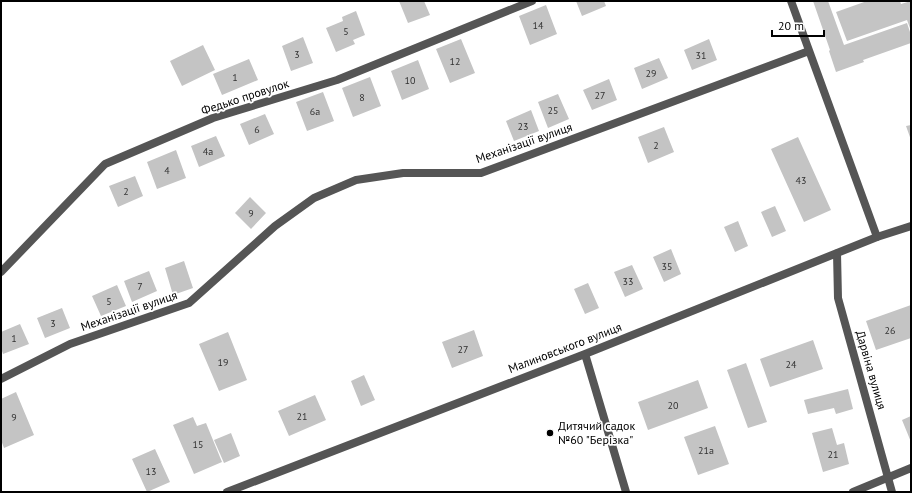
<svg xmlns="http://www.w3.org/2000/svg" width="912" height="493" font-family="'PT Sans',sans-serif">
<rect width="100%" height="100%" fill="#fff"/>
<path fill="#c4c4c4" d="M 399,1 L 424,1 L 430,15 L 408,23 Z
M 576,1 L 604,1 L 606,6 L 582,16 Z
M 813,1 L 828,1 L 844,45 L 907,23 L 911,35 L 911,43 L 863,60 L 864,62 L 836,72 L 829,51 L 830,50 Z
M 867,1 L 900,1 L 901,4 L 911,1 L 911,31 L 907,20 L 847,41 L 836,12 Z
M 546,5 L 557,34 L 530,45 L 519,16 Z
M 356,11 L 365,35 L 353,40 L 355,44 L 336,52 L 326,28 L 343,21 L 342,17 Z
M 303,37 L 313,63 L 291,71 L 282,46 Z
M 461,39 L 475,73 L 450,83 L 436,49 Z
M 709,39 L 717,60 L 692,70 L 684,50 Z
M 203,45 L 215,70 L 182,86 L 170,61 Z
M 659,58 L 668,78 L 642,89 L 634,68 Z
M 249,59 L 258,80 L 222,95 L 213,74 Z
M 418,60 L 429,89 L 402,100 L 391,71 Z
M 370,77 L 381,106 L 353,117 L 342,88 Z
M 609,79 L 617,100 L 592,110 L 583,90 Z
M 323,92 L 334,121 L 307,131 L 296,102 Z
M 558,94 L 569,119 L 548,128 L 538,102 Z
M 531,110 L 539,131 L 514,141 L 506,121 Z
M 265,114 L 274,134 L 249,145 L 240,124 Z
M 911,125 L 911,140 L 906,126 Z
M 664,127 L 674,152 L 648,163 L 638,137 Z
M 216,136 L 225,156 L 199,167 L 191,146 Z
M 798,137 L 831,210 L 804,222 L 771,149 Z
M 176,150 L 186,178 L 157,189 L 147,162 Z
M 135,176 L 143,196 L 118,207 L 109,186 Z
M 250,197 L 266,213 L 251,229 L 235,213 Z
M 775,206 L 786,231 L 772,237 L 761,212 Z
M 738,221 L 748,246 L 735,252 L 724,227 Z
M 671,249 L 681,274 L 664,282 L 653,257 Z
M 184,261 L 193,288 L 173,295 L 165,268 Z
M 632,265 L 643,289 L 625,297 L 614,272 Z
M 149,271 L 157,291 L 132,302 L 124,281 Z
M 588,283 L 599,308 L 585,314 L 574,289 Z
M 117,285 L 126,306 L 101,316 L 92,296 Z
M 911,305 L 911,338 L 876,350 L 866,321 Z
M 62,308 L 70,328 L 45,338 L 37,318 Z
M 20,324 L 29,344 L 3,354 L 1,348 L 1,332 Z
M 474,330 L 483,356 L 452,368 L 442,342 Z
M 228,332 L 247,380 L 219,391 L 199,344 Z
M 813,340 L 823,369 L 770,387 L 760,359 Z
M 746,363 L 767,422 L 748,428 L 727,370 Z
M 364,375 L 375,400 L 361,406 L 351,381 Z
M 698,380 L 708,408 L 648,430 L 638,402 Z
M 848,389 L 853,409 L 836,414 L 834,408 L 808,414 L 804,400 Z
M 16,392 L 34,435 L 4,448 L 1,440 L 1,399 Z
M 315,395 L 326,420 L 289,436 L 278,411 Z
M 911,416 L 911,442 L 902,420 Z
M 193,417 L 197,426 L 206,423 L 222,462 L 194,474 L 173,425 Z
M 715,426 L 729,464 L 698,475 L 684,437 Z
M 832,428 L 837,445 L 844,443 L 849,464 L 823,472 L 812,433 Z
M 231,433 L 240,456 L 224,463 L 214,440 Z
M 155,449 L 170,482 L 147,492 L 132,459 Z"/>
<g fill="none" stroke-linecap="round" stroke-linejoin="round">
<path stroke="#555" stroke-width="8" d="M 791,1 L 877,237
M 1,379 L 70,344 L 189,303 L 275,226 L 314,198 L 356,180 L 403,173 L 481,173 L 809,51"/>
<path stroke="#555" stroke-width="8" d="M 837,253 L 838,298 L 892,492
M 1,272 L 105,164 L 213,118 L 337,80 L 532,1
M 585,354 L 626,492
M 227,492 L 585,354 L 877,237 L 911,226
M 853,492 L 911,468"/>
</g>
<circle fill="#000" stroke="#fff" stroke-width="1.5" cx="550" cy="433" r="4"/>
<g text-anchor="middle" stroke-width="3.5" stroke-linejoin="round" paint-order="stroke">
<g font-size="10" fill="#313131">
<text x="538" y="29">14</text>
<text x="346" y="35">5</text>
<text x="297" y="58">3</text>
<text x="701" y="59">31</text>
<text x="455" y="65">12</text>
<text x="651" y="77">29</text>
<text x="235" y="81">1</text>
<text x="410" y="84">10</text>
<text x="600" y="99">27</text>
<text x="362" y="101">8</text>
<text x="553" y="114">25</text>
<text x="315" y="115">6а</text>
<text x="523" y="130">23</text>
<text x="257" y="133">6</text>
<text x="656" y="149">2</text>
<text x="208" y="155">4а</text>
<text x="167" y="174">4</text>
<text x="801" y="184">43</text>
<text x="126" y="195">2</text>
<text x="251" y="217">9</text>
<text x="667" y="270">35</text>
<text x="628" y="285">33</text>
<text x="140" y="290">7</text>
<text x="109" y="305">5</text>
<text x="53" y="327">3</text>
<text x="890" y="334">26</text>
<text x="14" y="342">1</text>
<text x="463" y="353">27</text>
<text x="223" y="366">19</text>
<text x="791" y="368">24</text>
<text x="673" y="409">20</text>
<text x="302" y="420">21</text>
<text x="14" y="421">9</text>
<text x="198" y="448">15</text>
<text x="706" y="454">21а</text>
<text x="833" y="458">21</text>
<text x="151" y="475">13</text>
</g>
<g font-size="12" fill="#000" stroke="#fff">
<text transform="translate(245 97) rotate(-18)" y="4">Федько провулок</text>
<text transform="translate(524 143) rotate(-19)" y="4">Механізації вулиця</text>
<text transform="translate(129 311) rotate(-19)" y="4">Механізації вулиця</text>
<text transform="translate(565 348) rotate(-21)" y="4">Малиновського вулиця</text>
<text transform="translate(871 370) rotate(74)" y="4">Дарвіна вулиця</text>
</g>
<g font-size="12" fill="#000" stroke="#fff" text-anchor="start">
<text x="558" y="430">Дитячий садок<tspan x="558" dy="14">№60 "Берізка"</tspan></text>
</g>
</g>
<rect width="912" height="493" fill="none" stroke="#000000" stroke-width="4"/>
<path d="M772 30v6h52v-6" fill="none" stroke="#000000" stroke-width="2"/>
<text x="778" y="30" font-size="12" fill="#000000" stroke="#ffffff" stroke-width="3" paint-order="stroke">20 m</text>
</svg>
